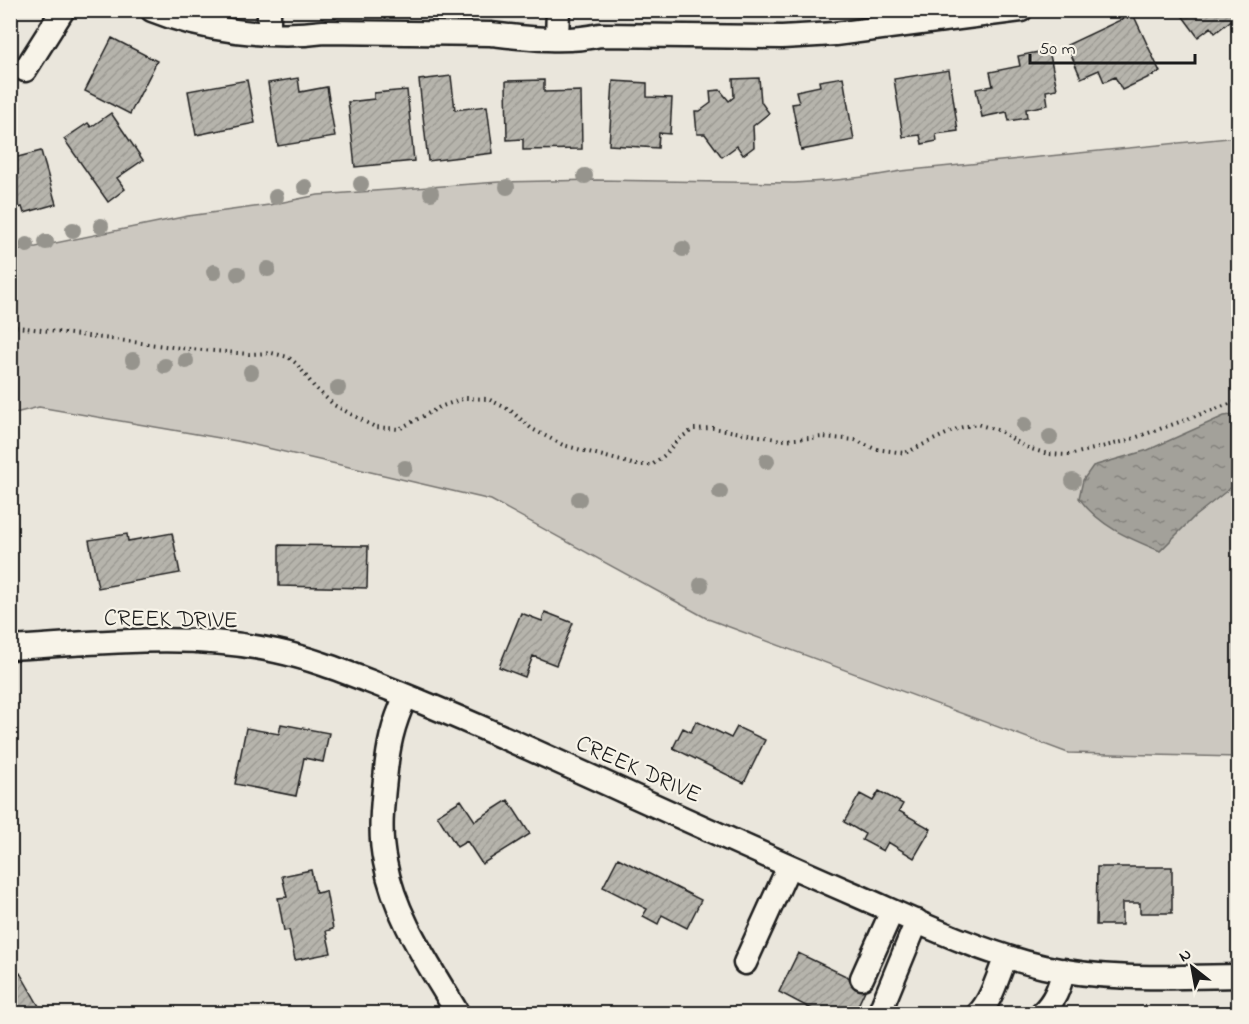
<svg xmlns="http://www.w3.org/2000/svg" width="1249" height="1024" font-family="'Indie Flower',sans-serif">
<defs>
<pattern id="water-ripples" width="26" height="14" patternUnits="userSpaceOnUse" patternTransform="scale(1.5)"><rect width="26" height="14" fill="#a3a19a"/><path d="M2 4q2-2 4 0t4 0M15 11q2-2 4 0t4 0" fill="none" stroke="#84827d"/></pattern>
<pattern id="building-hatch" width="6" height="6" patternUnits="userSpaceOnUse" patternTransform="scale(1.5)"><rect width="6" height="6" fill="#b6b4ac"/><path d="M-1 1l2-2M0 6l6-6M5 7l2-2" fill="none" stroke="#9c9a93"/></pattern>
</defs>
<rect width="100%" height="100%" fill="#eae6dc"/>
<filter id="ink" filterUnits="userSpaceOnUse"><feTurbulence type="fractalNoise" baseFrequency=".0167" numOctaves="2"/><feDisplacementMap in="SourceGraphic" scale="12" xChannelSelector="R" yChannelSelector="G"/><feConvolveMatrix kernelMatrix="1 2 1 2 8 2 1 2 1" color-interpolation-filters="sRGB"/></filter>
<g filter="url(#ink)">
<path fill="#ccc8c0" stroke="#74726e" stroke-width="1.5" d="M 1238,137 L 1238,757 L 1068,753 L 708,619 L 491,500 L 237,441 L 39,407 L 11,414 L 11,252 L 188,216 L 269,205 L 318,195 L 499,182 L 597,180 L 794,183 C 830,181 865,178 901,171 Z"/>
<path fill="url(#water-ripples)" stroke="#6d6c68" stroke-width="1.5" d="M 1238,414 L 1238,482 L 1195,516 L 1160,551 C 1128,538 1099,526 1079,498 L 1083,480 L 1093,466 L 1148,450 L 1224,416 Z"/>
<path fill="url(#building-hatch)" stroke="#1c1c1c" stroke-width="1.5" d="M 1178,10 L 1238,10 L 1238,15 L 1215,33 L 1211,27 L 1198,37 Z
M 1133,14 L 1160,72 L 1122,90 L 1115,77 L 1104,82 L 1099,70 L 1081,78 L 1067,45 Z
M 112,38 L 157,61 L 130,114 L 85,91 Z
M 1049,50 L 1057,89 L 1046,91 L 1048,105 L 1026,109 L 1027,118 L 1009,121 L 1007,112 L 982,117 L 976,89 L 993,86 L 990,72 L 1020,66 L 1018,56 Z
M 949,70 L 958,131 L 936,134 L 937,141 L 922,144 L 920,135 L 903,137 L 894,79 Z
M 451,76 L 455,110 L 487,106 L 493,153 L 428,161 L 419,80 Z
M 843,77 L 854,140 L 801,150 L 792,104 L 799,103 L 796,91 L 820,86 L 819,81 Z
M 298,78 L 300,92 L 327,87 L 335,137 L 278,146 L 268,83 Z
M 759,78 L 761,102 L 769,113 L 753,126 L 754,147 L 743,155 L 737,146 L 722,157 L 705,134 L 697,134 L 695,111 L 700,111 L 711,103 L 710,91 L 720,90 L 729,101 L 734,97 L 733,79 Z
M 247,80 L 255,123 L 196,135 L 188,91 Z
M 544,80 L 544,92 L 581,91 L 582,149 L 523,150 L 523,139 L 507,140 L 506,81 Z
M 613,81 L 647,83 L 647,97 L 672,98 L 670,134 L 659,133 L 658,148 L 609,145 Z
M 407,90 L 414,161 L 355,167 L 348,102 L 374,99 L 374,93 Z
M 111,113 L 143,160 L 117,178 L 125,189 L 108,202 L 64,139 L 88,123 L 91,127 Z
M 41,151 L 56,204 L 24,213 L 22,207 L 10,210 L 10,159 Z
M 172,533 L 180,573 L 98,588 L 89,540 L 127,534 L 128,541 Z
M 279,545 L 368,546 L 367,588 L 279,586 Z
M 545,612 L 573,623 L 556,665 L 533,656 L 525,677 L 499,667 L 521,613 L 542,621 Z
M 696,721 L 731,738 L 737,727 L 765,740 L 744,783 L 673,748 L 683,728 L 691,732 Z
M 281,724 L 329,733 L 323,762 L 304,758 L 296,796 L 235,784 L 246,728 L 279,734 Z
M 879,791 L 903,804 L 899,811 L 931,829 L 914,858 L 888,842 L 883,851 L 862,840 L 865,834 L 844,822 L 860,794 L 873,801 Z
M 461,800 L 475,821 L 508,800 L 530,834 L 482,864 L 467,841 L 457,847 L 437,815 Z
M 618,858 L 701,900 L 687,928 L 662,915 L 658,924 L 643,916 L 647,909 L 603,887 Z
M 1097,867 L 1172,867 L 1172,913 L 1140,913 L 1140,903 L 1122,903 L 1122,925 L 1096,925 Z
M 311,870 L 316,893 L 326,891 L 333,929 L 326,931 L 331,953 L 295,960 L 289,930 L 284,931 L 278,898 L 287,897 L 282,876 Z
M 798,953 L 867,986 L 854,1014 L 821,1014 L 779,992 Z
M 20,973 L 43,1013 L 52,1008 L 56,1014 L 10,1014 L 10,978 Z"/>
<g fill="none" stroke-linecap="round" stroke-linejoin="round">
<defs>
<path id="minor" d="M 152,10 C 201,30 271,39 324,32 L 491,34 C 526,38 566,43 600,35 L 782,37 L 835,34 L 1021,10
M 269,33 L 269,10
M 557,38 L 558,10
M 25,70 L 63,10
M 10,648 C 98,643 190,632 276,651 C 314,659 350,674 387,688 C 435,707 483,728 530,749 C 639,798 747,848 856,895 C 918,922 979,952 1044,967 C 1106,981 1176,977 1238,976
M 406,696 C 392,726 388,747 385,779 C 382,806 379,835 385,862 C 395,917 430,966 458,1014
M 745,963 L 789,866
M 862,978 L 892,911
M 879,1014 L 917,921
M 978,1014 C 992,1000 998,975 1006,957
M 1041,1014 C 1055,1001 1059,988 1064,970"/>
</defs>
<use href="#minor" stroke="#1c1c1c" stroke-width="27"/>
<path stroke="#1c1c1c" stroke-width="4" stroke-dasharray="1.5 4.5" stroke-linecap="butt" d="M 10,326 L 180,348 L 249,354 L 272,353 L 288,357 L 297,364 L 315,388 L 334,405 L 375,427 L 399,429 L 440,407 L 465,398 L 488,399 L 510,410 L 532,429 L 563,445 L 636,465 L 652,465 L 666,454 L 677,440 L 694,429 L 713,428 L 782,440 L 823,437 L 855,440 L 875,449 L 905,453 L 959,428 L 977,424 L 1000,431 L 1025,447 L 1048,454 L 1069,455 L 1126,441 L 1238,401"/>
<use href="#minor" stroke="#f7f3e8" stroke-width="22"/>
</g>
<g fill="#96948d">
<circle cx="585" cy="176" r="8"/>
<circle cx="361" cy="184" r="8"/>
<circle cx="305" cy="187" r="8"/>
<circle cx="507" cy="187" r="8"/>
<circle cx="431" cy="193" r="8"/>
<circle cx="276" cy="197" r="8"/>
<circle cx="101" cy="226" r="8"/>
<circle cx="73" cy="230" r="8"/>
<circle cx="46" cy="242" r="8"/>
<circle cx="27" cy="245" r="8"/>
<circle cx="683" cy="249" r="8"/>
<circle cx="268" cy="269" r="8"/>
<circle cx="214" cy="272" r="8"/>
<circle cx="238" cy="274" r="8"/>
<circle cx="133" cy="360" r="8"/>
<circle cx="186" cy="361" r="8"/>
<circle cx="165" cy="366" r="8"/>
<circle cx="251" cy="372" r="8"/>
<circle cx="338" cy="388" r="8"/>
<circle cx="1024" cy="425" r="8"/>
<circle cx="1050" cy="437" r="8"/>
<circle cx="767" cy="461" r="8"/>
<circle cx="405" cy="468" r="8"/>
<circle cx="1073" cy="481" r="8"/>
<circle cx="720" cy="492" r="8"/>
<circle cx="579" cy="499" r="8"/>
<circle cx="701" cy="585" r="8"/>
</g>
</g>
<g text-anchor="middle" stroke-width="4.5" stroke-linejoin="round" paint-order="stroke">
<g font-size="24" fill="#1c1c1c" stroke="#f7f3e8">
<text transform="translate(171 618) rotate(1)" y="8">CREEK DRIVE</text>
<text transform="translate(639 768) rotate(24)" y="8">CREEK DRIVE</text>
</g>
</g>
<rect width="1249" height="1024" fill="none" stroke="#f7f3e8" stroke-width="36"/>
<rect x="18" y="18" width="1213" height="988" fill="none" stroke="#1c1c1c" stroke-width="2" filter="url(#ink)"/>
<g transform="translate(1192 967) rotate(329)" stroke="#f7f3e8" stroke-width="4.5" paint-order="stroke">
<path d="M0-4.5L10 22L0 15L-10 22Z" fill="#1c1c1c"/>
<text y="-9" font-size="16" font-weight="bold" text-anchor="middle" fill="#1c1c1c">N</text>
</g>
<path d="M1030 54v9h165v-9" fill="none" stroke="#1c1c1c" stroke-width="3"/>
<text x="1039" y="54" font-size="18" fill="#1c1c1c" stroke="#f7f3e8" stroke-width="4.5" paint-order="stroke">50 m</text>
</svg>
